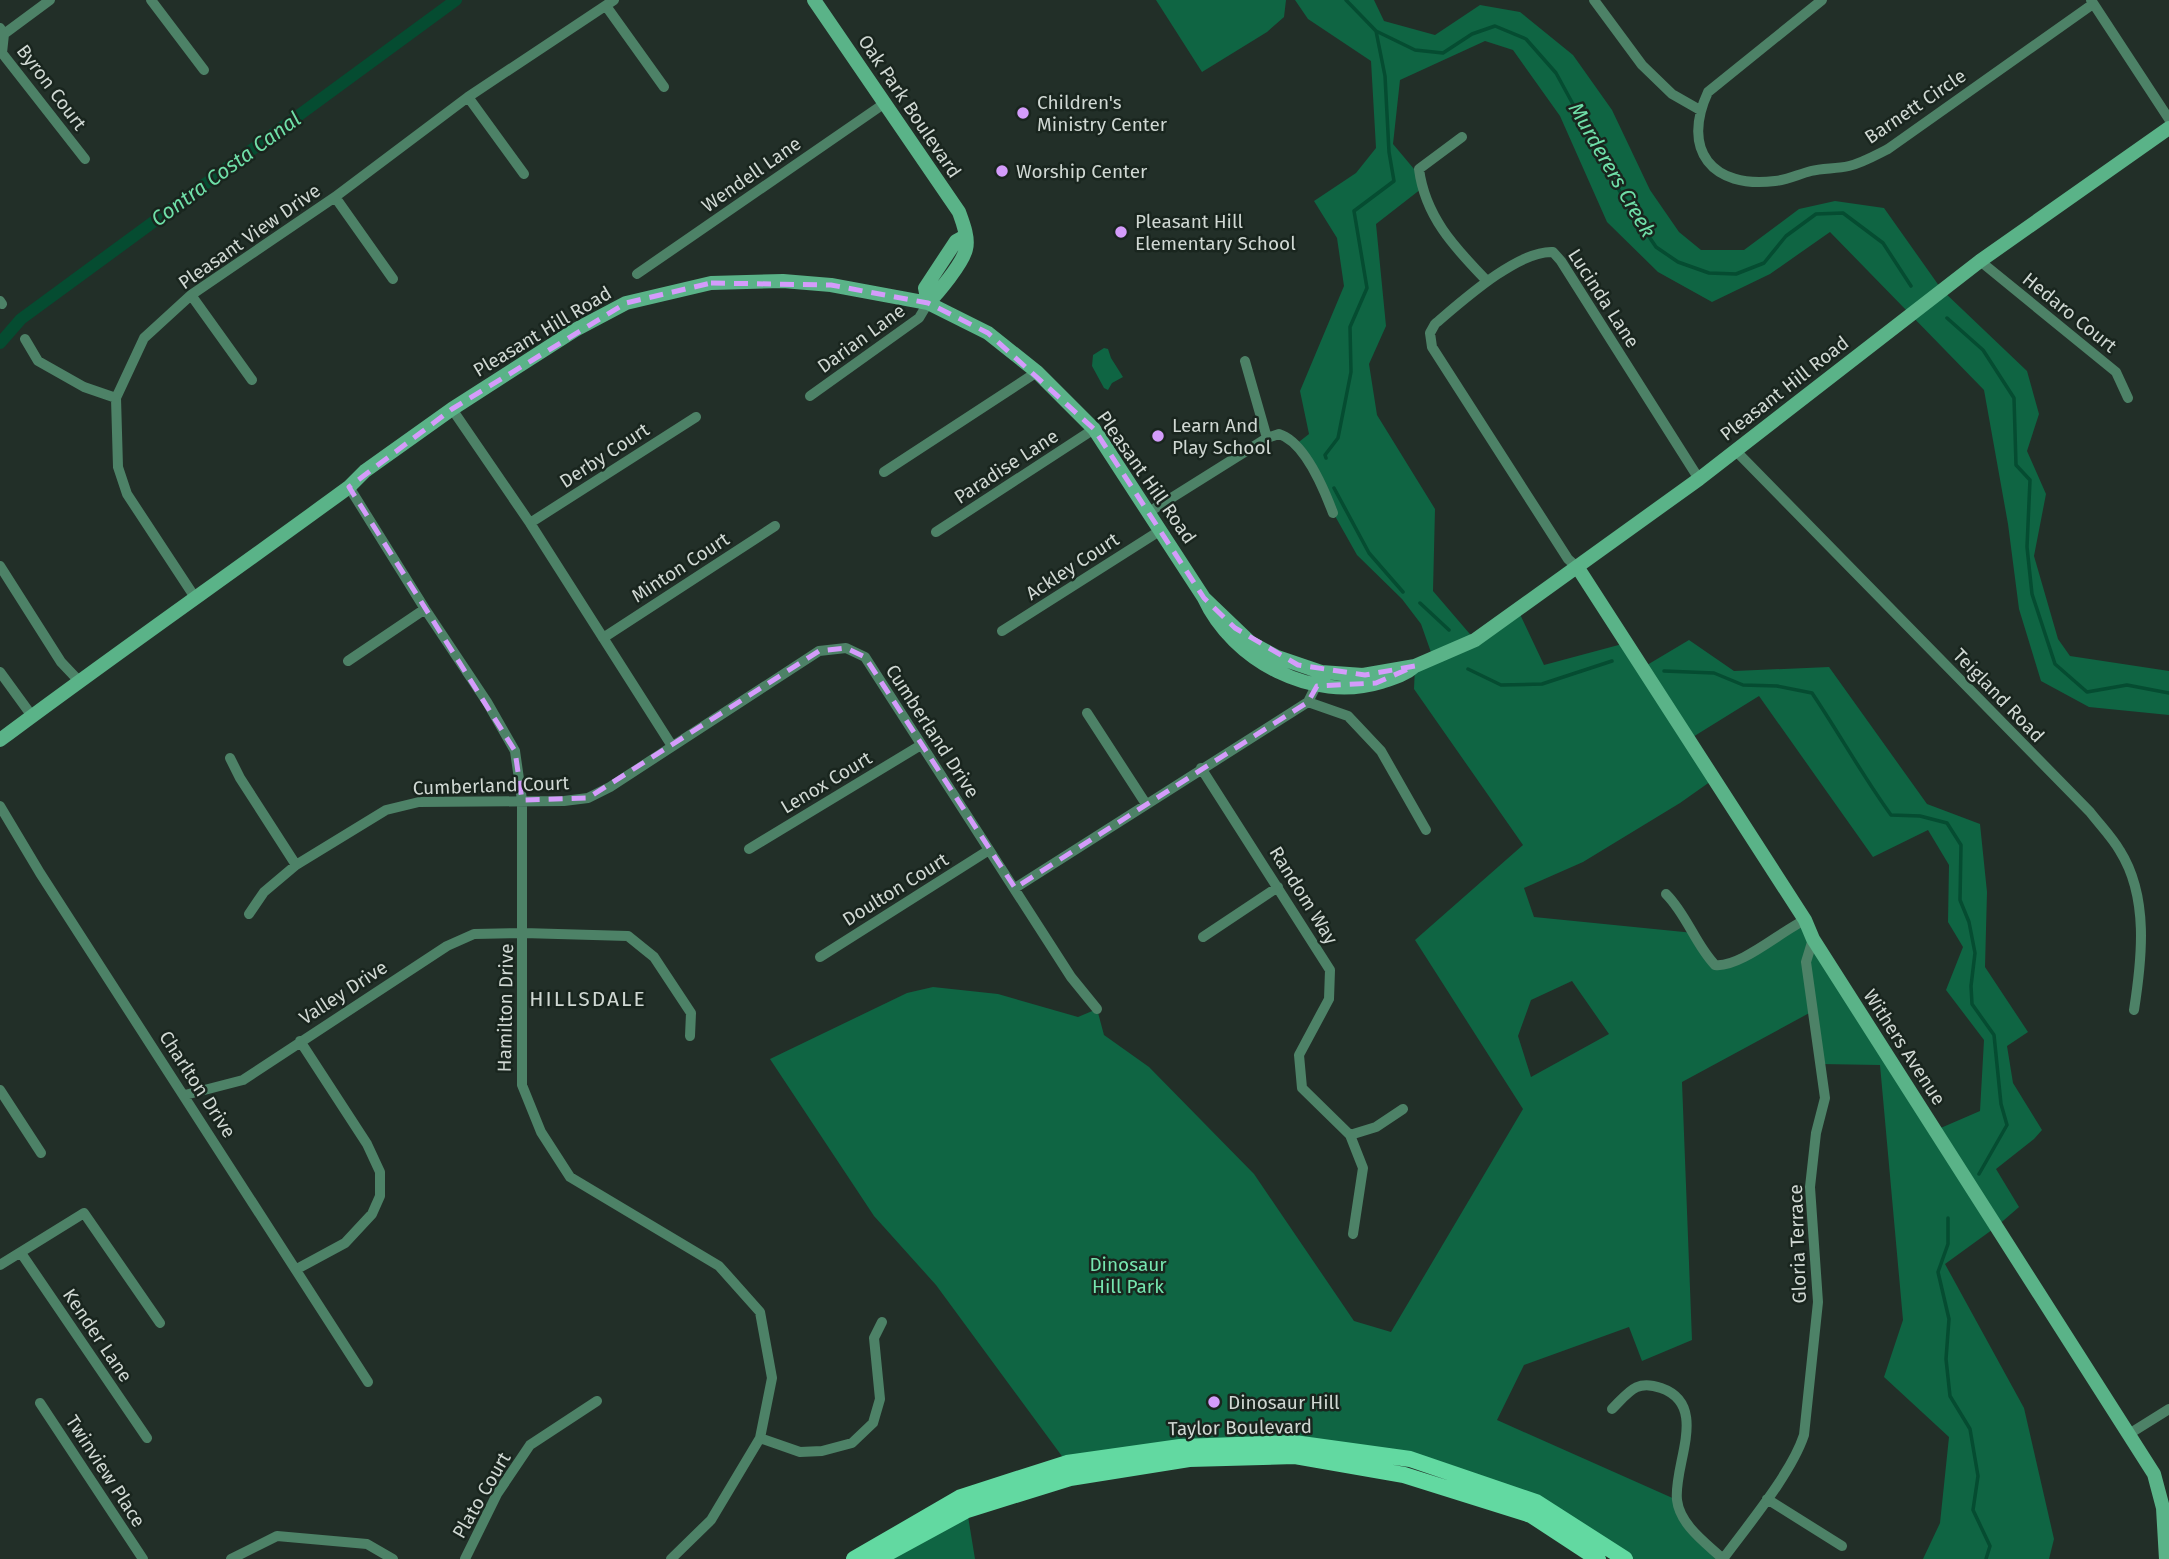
<svg xmlns="http://www.w3.org/2000/svg" width="2169" height="1559" font-family="'Fira Sans',sans-serif">
<rect width="100%" height="100%" fill="#222f28"/>
<path fill="#0f6543" fill-rule="evenodd" d="M 1156,0 L 1286,0 L 1284,17 L 1267,32 L 1202,72 Z
M 1295,0 L 1374,0 L 1384,21 L 1435,35 L 1480,5 L 1520,12 L 1573,55 L 1612,110 L 1650,190 L 1679,232 L 1701,250 L 1744,250 L 1799,209 L 1835,201 L 1884,208 L 1942,290 L 2027,371 L 2039,414 L 2027,451 L 2046,494 L 2034,556 L 2058,639 L 2070,656 L 2169,671 L 2169,715 L 2089,707 L 2041,681 L 2019,609 L 2008,524 L 1984,390 L 1830,232 L 1770,274 L 1712,302 L 1658,272 L 1607,222 L 1560,116 L 1513,50 L 1485,41 L 1400,80 L 1393,144 L 1414,169 L 1421,189 L 1376,224 L 1386,326 L 1369,364 L 1377,415 L 1435,509 L 1433,591 L 1475,640 L 1518,610 L 1544,665 L 1626,643 L 1642,668 L 1689,640 L 1734,671 L 1829,667 L 1927,804 L 1980,824 L 1987,892 L 1985,967 L 2028,1032 L 2007,1046 L 2013,1083 L 2042,1130 L 2034,1139 L 1996,1169 L 2019,1207 L 1996,1227 L 1945,1264 L 2024,1408 L 2054,1539 L 2049,1559 L 1923,1559 L 1940,1523 L 1949,1437 L 1884,1377 L 1903,1320 L 1880,1065 L 1820,1064 L 1813,1011 L 1682,1082 L 1692,1340 L 1642,1361 L 1629,1327 L 1524,1365 L 1497,1420 L 1677,1500 L 1684,1517 L 1723,1559 L 1625,1559 L 1410,1459 L 1067,1463 L 936,1285 L 874,1216 L 770,1059 L 907,993 L 933,987 L 998,994 L 1078,1017 L 1097,1009 L 1104,1035 L 1149,1067 L 1254,1174 L 1354,1321 L 1391,1332 L 1523,1109 L 1415,940 L 1523,845 L 1414,689 L 1415,666 L 1433,658 L 1421,624 L 1402,599 L 1357,555 L 1295,445 L 1309,434 L 1300,391 L 1344,286 L 1337,238 L 1314,201 L 1356,173 L 1376,148 L 1371,61 L 1308,19 ZM 1759,696 L 1873,857 L 1928,830 L 1949,865 L 1948,922 L 1963,947 L 1946,990 L 1984,1040 L 1980,1111 L 1936,1130 L 1805,920 L 1725,966 L 1705,954 L 1694,933 L 1534,917 L 1524,888 L 1583,862 L 1680,803 L 1714,779 L 1688,740 ZM 1572,981 L 1609,1034 L 1531,1077 L 1518,1036 L 1531,1000 Z
M 1104,348 L 1108,349 L 1111,358 L 1123,377 L 1112,383 L 1108,390 L 1104,388 L 1092,366 L 1093,355 Z
M 967,1510 L 975,1559 L 877,1559 Z"/>
<g fill="none" stroke-linecap="round" stroke-linejoin="round">
<path stroke="#054c31" stroke-width="3.5" d="M 1346,0 L 1376,31 L 1415,50 L 1443,53 L 1472,34 L 1495,26 L 1526,39 L 1556,73 L 1574,106 L 1588,125 L 1605,166 L 1629,207 L 1656,247 L 1678,262 L 1709,273 L 1736,274 L 1764,263 L 1786,236 L 1816,214 L 1843,213 L 1883,243 L 1911,286
M 1947,318 L 1983,350 L 2014,398 L 2016,465 L 2030,480 L 2027,547 L 2032,594 L 2055,664 L 2087,692 L 2127,685 L 2169,693
M 1326,458 L 1325,455 L 1338,438 L 1351,372 L 1350,327 L 1367,288 L 1354,211 L 1394,181 L 1389,152 L 1385,76 L 1376,31
M 1334,488 L 1369,553 L 1403,592
M 1420,603 L 1449,630
M 1468,669 L 1501,685 L 1542,684 L 1612,661
M 1664,671 L 1714,673 L 1743,685 L 1777,686 L 1812,693 C 1839,733 1862,775 1891,815 L 1920,816 L 1947,823 L 1961,845 L 1960,900 L 1969,922 L 1975,953 L 1971,986 L 1972,1004 L 1994,1035 L 2001,1104 L 2007,1125 L 1979,1174
M 1948,1218 L 1948,1244 L 1938,1272 L 1949,1319 L 1946,1359 L 1950,1396 L 1970,1429 L 1978,1476 L 1973,1510 L 1990,1546 L 1986,1559"/>
<path stroke="#054c31" stroke-width="12" d="M 0,343 L 21,319 L 456,0"/>
<path stroke="#4d8267" stroke-width="10" d="M 151,0 L 204,70
M 1594,0 L 1642,65 L 1672,94 L 1700,110
M 1822,0 L 1708,92 C 1681,150 1712,189 1775,181 C 1787,180 1799,174 1811,171 C 1823,168 1836,169 1849,166 C 1862,163 1876,155 1888,149 L 2093,4
M 2091,0 L 2169,119
M 606,6 L 664,87
M 0,28 L 4,34 L 2,53 L 85,159
M 0,37 L 50,0
M 468,97 L 524,174
M 1462,137 L 1419,169 C 1425,216 1454,247 1486,280
M 335,197 L 393,279
M 1980,261 L 2116,372 L 2128,398
M 637,274 L 885,103
M 191,295 L 252,380
M 0,301 L 2,304
M 25,339 L 38,361 L 84,387 L 116,398
M 1245,361 L 1267,438 L 1279,434 C 1305,442 1324,489 1333,513
M 810,396 L 919,318 L 928,303
M 452,409 L 530,523 L 672,746
M 1735,450 L 2090,812 C 2100,825 2112,837 2120,851 C 2149,897 2142,959 2134,1010
M 884,472 L 1037,372
M 349,487 L 425,609 L 487,702 L 515,751 L 522,800 L 522,1085 L 541,1132 L 570,1177 L 719,1266 L 760,1312 L 772,1378 L 760,1438 L 711,1520 L 671,1559
M 1149,512 L 1267,438
M 530,523 L 696,417
M 936,532 L 1094,429
M 0,566 L 61,662 L 79,681
M 1578,568 L 1568,559 L 1432,347 L 1430,333 L 1435,324 C 1461,302 1518,250 1553,252 L 1561,261 L 1699,479
M 196,599 L 127,494 L 118,467 L 116,398 L 144,338 L 191,295 L 335,197 L 468,97 L 614,0
M 1002,631 L 1161,530
M 603,638 L 775,526
M 348,661 L 425,609
M 0,672 L 32,716
M 1308,702 L 1348,716 L 1381,751 L 1426,830
M 1087,713 L 1146,804
M 230,758 L 240,778 L 296,865
M 1201,768 L 1330,970 L 1329,999 L 1299,1055 L 1302,1088 L 1350,1135 L 1363,1168 L 1353,1234
M 0,806 L 40,873 L 368,1382
M 749,849 L 921,745
M 1015,888 L 1308,702 L 1319,680
M 1666,894 C 1687,915 1695,944 1715,965 C 1740,968 1781,931 1805,920
M 249,914 L 264,892 L 296,865 L 386,810 L 419,802 L 564,801 L 588,798 L 610,787 L 819,651 L 846,648 L 865,657 L 1071,977 L 1097,1009
M 1203,937 L 1278,887
M 820,957 L 989,850
M 0,1090 L 41,1153
M 185,1095 L 243,1080 L 447,946 L 474,934 L 523,933 L 628,936 L 654,957 L 691,1013 L 690,1036
M 1350,1135 L 1376,1127 L 1403,1109
M 21,1253 L 147,1438
M 0,1265 L 84,1213 L 160,1323
M 297,1269 L 345,1243 L 372,1214 L 380,1196 L 380,1172 L 367,1144 L 300,1041
M 40,1403 L 143,1559
M 1612,1409 C 1629,1392 1636,1379 1661,1388 C 1710,1405 1673,1465 1677,1500 C 1680,1525 1706,1543 1723,1559
M 2129,1434 L 2169,1409
M 760,1438 L 800,1452 L 822,1451 L 852,1443 L 873,1423 L 880,1399 L 874,1338 L 882,1322
M 1767,1499 L 1842,1546
M 231,1559 L 277,1536 L 367,1544 L 393,1559
M 465,1559 L 497,1494 L 530,1445 L 597,1401
M 1723,1559 C 1748,1525 1791,1474 1804,1435 L 1818,1302 L 1810,1187 L 1816,1133 L 1825,1098 L 1806,962 L 1813,939"/>
<path stroke="#5ab388" stroke-width="14" d="M 814,0 L 959,212 C 963,223 969,238 966,249 C 963,263 938,293 928,303
M 928,303 L 925,288 L 956,241 L 965,236
M 1578,568 L 1805,920 L 1813,939 L 2154,1474 L 2163,1508 L 2166,1559
M 1415,666 C 1405,675 1394,678 1381,682 C 1313,703 1233,661 1204,598 L 1251,643 L 1277,657 L 1321,672 L 1363,675 L 1415,666 L 1475,640 L 1699,479 L 1980,261 L 2169,128
M 0,740 C 115,654 233,572 349,487 L 365,471 L 452,409 L 575,330 L 626,303 L 711,283 L 783,281 L 831,285 L 928,303 L 988,333 L 1037,372 L 1094,429 L 1204,598"/>
<path stroke="#62d9a1" stroke-width="16" d="M 854,1559 L 961,1497 L 1067,1463 L 1180,1447 L 1294,1443 L 1410,1459 L 1536,1502 L 1625,1559
M 877,1559 L 967,1510 L 1070,1478 L 1189,1459 L 1295,1456 L 1404,1475 L 1531,1515 L 1598,1559"/>
</g>
<path fill="none" stroke="#d49cfb" stroke-width="5" stroke-dasharray="14 9" stroke-linejoin="round" d="M 711,283 L 831,285 L 928,303 L 988,333 L 1094,429 L 1204,598 L 1235,628 L 1298,665 L 1365,675 L 1415,666 L 1376,683 L 1317,686 L 1308,702 L 1015,888 L 865,657 L 846,648 L 819,651 L 588,798 L 522,800 L 515,751 L 349,487 L 452,409 L 626,303 Z"/>
<g fill="#d49cfb" stroke="#19251e" stroke-width="2.5">
<circle cx="1023" cy="113" r="7"/>
<circle cx="1002" cy="171" r="7"/>
<circle cx="1121" cy="232" r="7"/>
<circle cx="1158" cy="436" r="7"/>
<circle cx="1214" cy="1402" r="7"/>
</g>
<g text-anchor="middle" stroke-width="5" stroke-linejoin="round" paint-order="stroke">
<g font-size="19" fill="#d0d8d3" stroke="#19251e">
<text transform="translate(52 87) rotate(53)" y="7">Byron Court</text>
<text transform="translate(910 106) rotate(56)" y="7">Oak Park Boulevard</text>
<text transform="translate(1915 106) rotate(-34)" y="7">Barnett Circle</text>
<text transform="translate(751 174) rotate(-35)" y="7">Wendell Lane</text>
<text transform="translate(249 236) rotate(-35)" y="7">Pleasant View Drive</text>
<text transform="translate(1604 298) rotate(57)" y="7">Lucinda Lane</text>
<text transform="translate(2070 312) rotate(39)" y="7">Hedaro Court</text>
<text transform="translate(542 331) rotate(-31)" y="7">Pleasant Hill Road</text>
<text transform="translate(861 338) rotate(-36)" y="7">Darian Lane</text>
<text transform="translate(1784 388) rotate(-38)" y="7">Pleasant Hill Road</text>
<text transform="translate(604 455) rotate(-33)" y="7">Derby Court</text>
<text transform="translate(1006 466) rotate(-33)" y="7">Paradise Lane</text>
<text transform="translate(1147 477) rotate(55)" y="7">Pleasant Hill Road</text>
<text transform="translate(1072 566) rotate(-33)" y="7">Ackley Court</text>
<text transform="translate(680 567) rotate(-33)" y="7">Minton Court</text>
<text transform="translate(1999 695) rotate(46)" y="7">Teigland Road</text>
<text transform="translate(933 731) rotate(57)" y="7">Cumberland Drive</text>
<text transform="translate(826 782) rotate(-31)" y="7">Lenox Court</text>
<text transform="translate(491 785) rotate(-2)" y="7">Cumberland Court</text>
<text transform="translate(895 889) rotate(-32)" y="7">Doulton Court</text>
<text transform="translate(1304 895) rotate(58)" y="7">Random Way</text>
<text transform="translate(343 992) rotate(-33)" y="7">Valley Drive</text>
<text transform="translate(505 1008) rotate(-89)" y="7">Hamilton Drive</text>
<text transform="translate(1905 1047) rotate(57)" y="7">Withers Avenue</text>
<text transform="translate(198 1084) rotate(57)" y="7">Charlton Drive</text>
<text transform="translate(1797 1244) rotate(-92)" y="7">Gloria Terrace</text>
<text transform="translate(98 1335) rotate(56)" y="7">Kender Lane</text>
<text transform="translate(1240 1427) rotate(-1)" y="7">Taylor Boulevard</text>
<text transform="translate(106 1471) rotate(57)" y="7">Twinview Place</text>
<text transform="translate(481 1495) rotate(-60)" y="7">Plato Court</text>
</g>
<g font-size="19" fill="#d0d8d3" stroke="#19251e" text-anchor="start">
<text x="1037" y="109">Children's<tspan x="1037" dy="22">Ministry Center</tspan></text>
<text x="1016" y="178">Worship Center</text>
<text x="1135" y="228">Pleasant Hill<tspan x="1135" dy="22">Elementary School</tspan></text>
<text x="1172" y="432">Learn And<tspan x="1172" dy="22">Play School</tspan></text>
<text x="1228" y="1409">Dinosaur Hill</text>
</g>
<g font-size="19" fill="#76e6af" stroke="#19251e">
<text x="1128" y="1271">Dinosaur<tspan x="1128" dy="22">Hill Park</tspan></text>
</g>
<g font-size="21" font-style="italic" fill="#6fdfa8" stroke="#19251e">
<text transform="translate(226 169) rotate(-36)" y="7">Contra Costa Canal</text>
<text transform="translate(1612 170) rotate(60)" y="7">Murderers Creek</text>
</g>
<g font-size="21" letter-spacing="2" fill="#d0d8d3" stroke="#19251e">
<text x="588" y="1006">HILLSDALE</text>
</g>
</g>
</svg>
